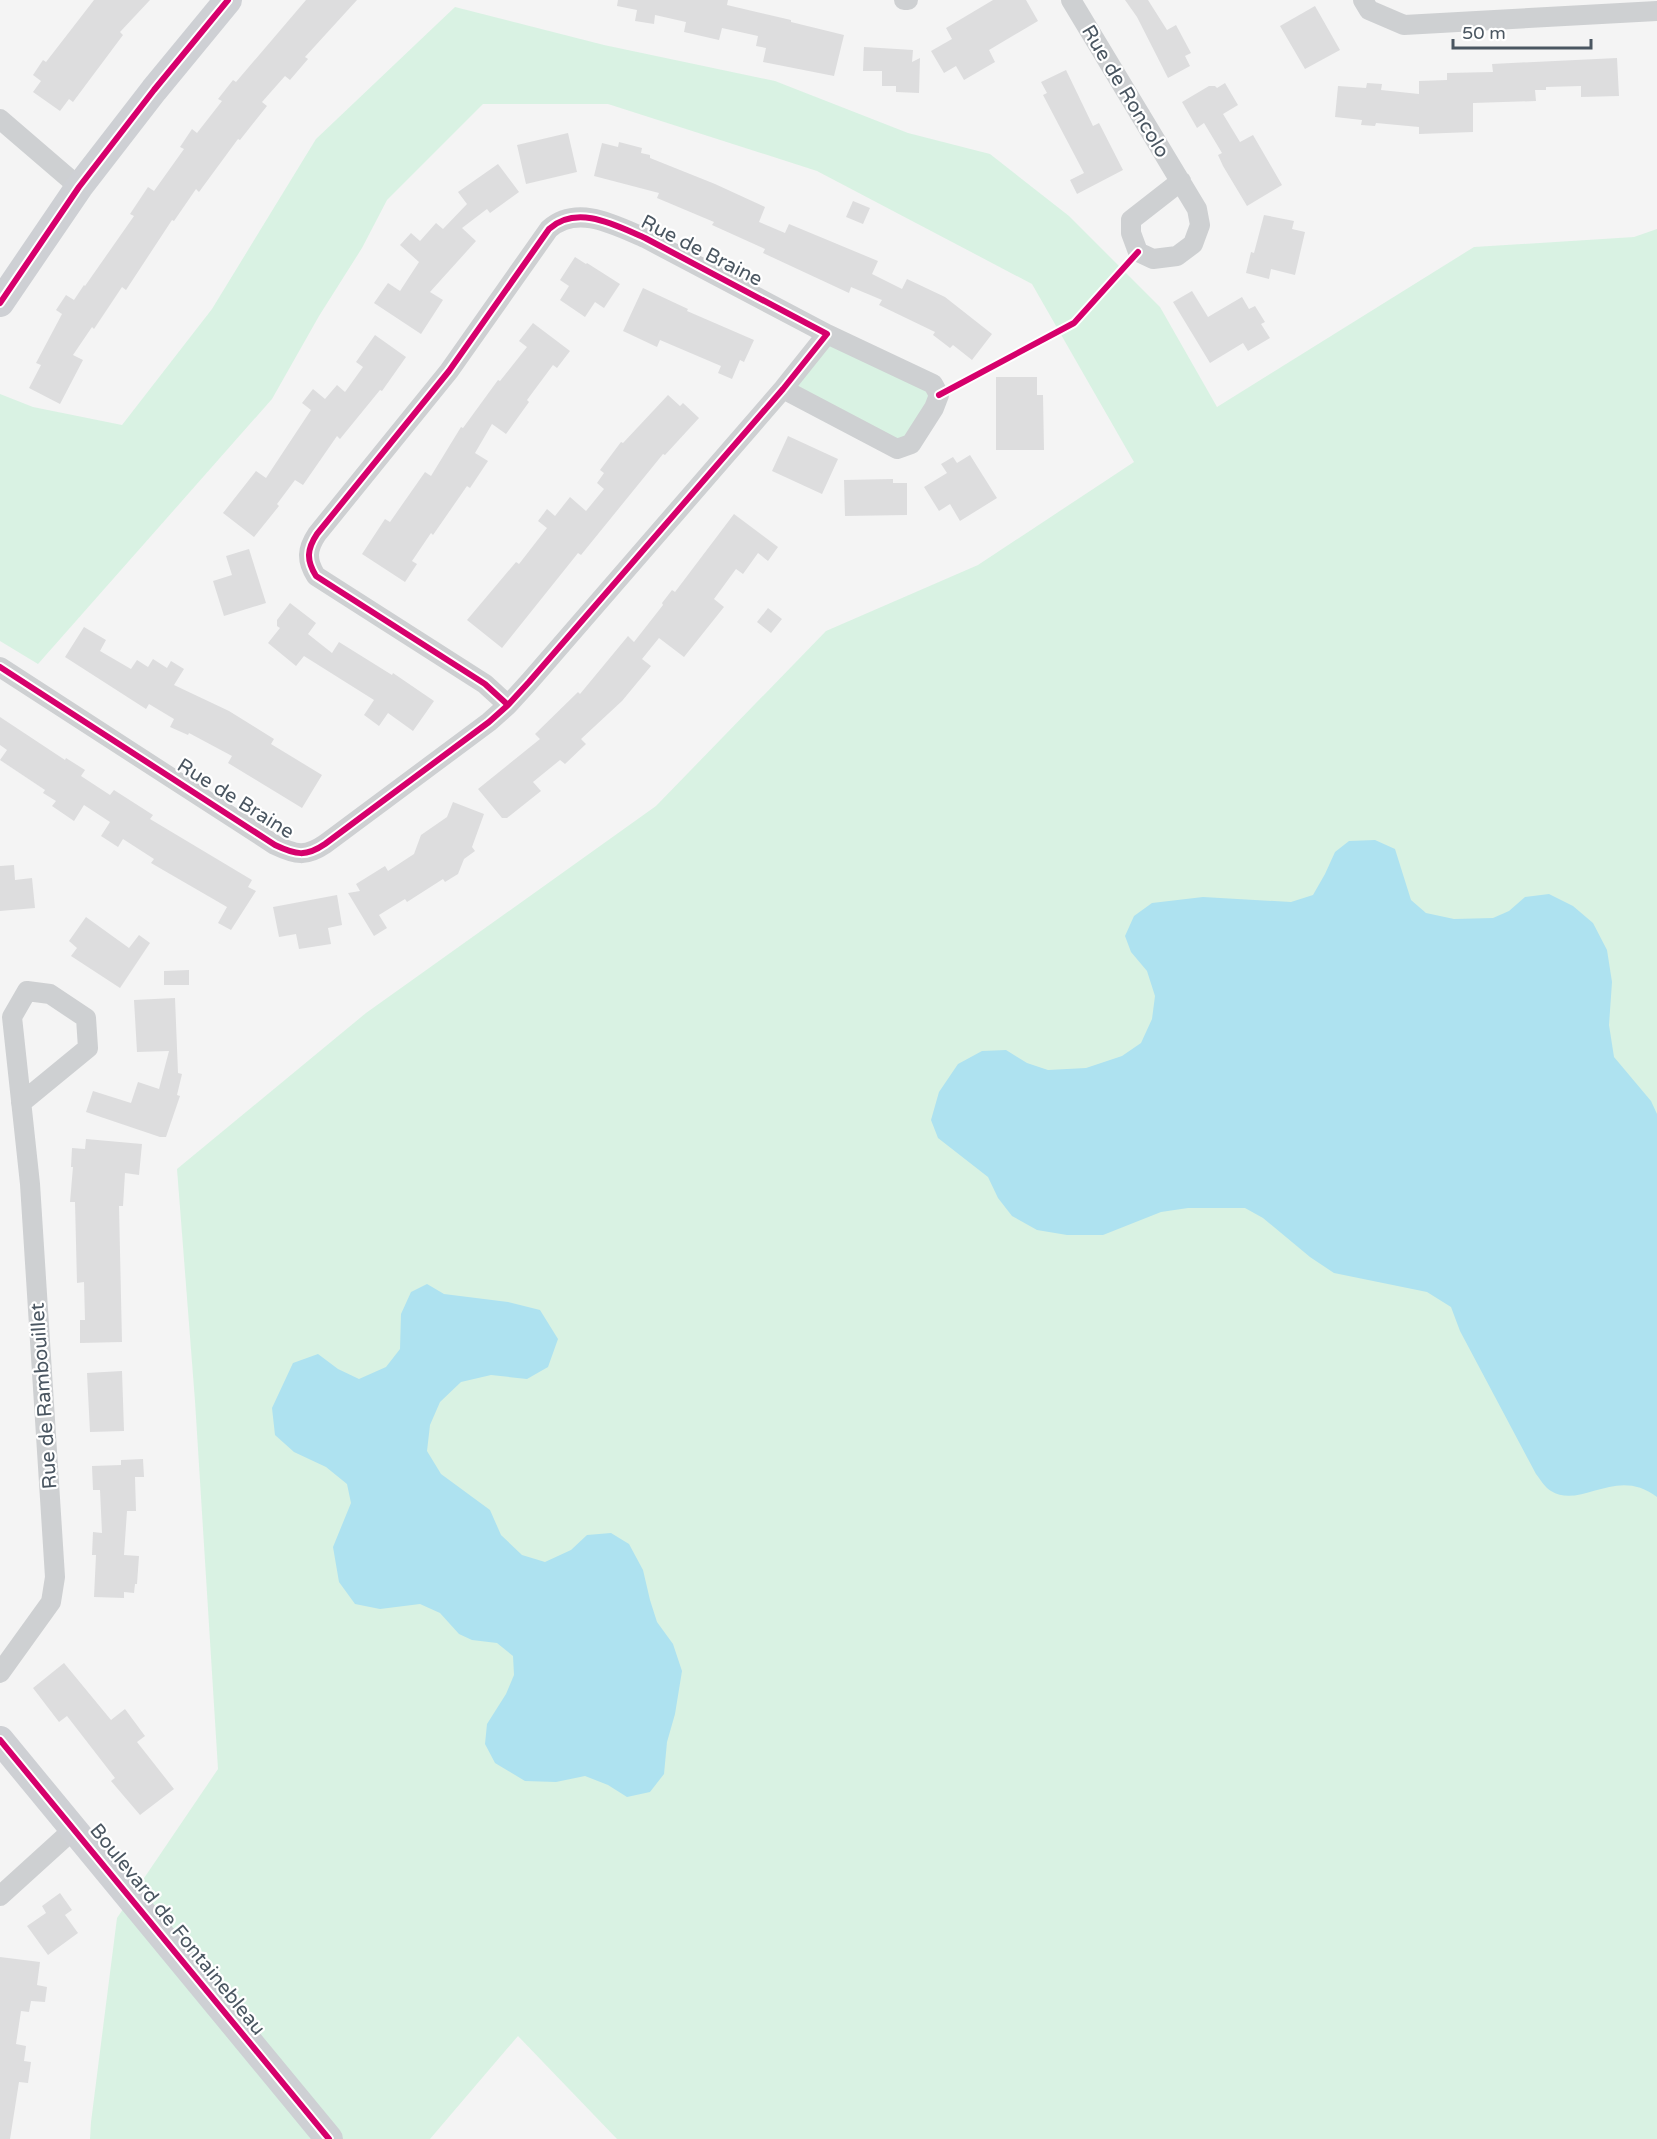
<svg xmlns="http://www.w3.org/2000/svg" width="1657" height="2139" font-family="'Varela Round',sans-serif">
<rect width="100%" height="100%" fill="#f4f4f4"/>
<path fill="#d9f2e3" d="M 455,7 L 604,45 L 775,81 L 908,133 L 990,154 L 1069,216 L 1160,307 L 1217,407 L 1474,247 L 1634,237 L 1657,229 L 1657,2139 L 617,2139 L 518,2036 L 430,2139 L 90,2139 L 91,2122 L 117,1918 L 218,1769 L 195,1401 L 177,1169 L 366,1013 L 656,806 L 826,631 L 978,565 L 1134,462 L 1032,284 L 817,171 L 608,104 L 483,104 L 387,200 L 362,248 L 319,316 L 272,399 L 38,664 L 0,641 L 0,394 L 33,407 L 122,425 L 212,309 L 316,139 Z
M 827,334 L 939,395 L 897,449 L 783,389 Z"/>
<path fill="#aee2f0" d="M 1375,840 L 1395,849 L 1411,900 L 1426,913 L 1454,919 L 1493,918 L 1509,911 L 1525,897 L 1549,894 L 1573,906 L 1593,923 L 1607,950 L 1612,982 L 1609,1025 L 1614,1057 L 1651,1101 L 1657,1114 L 1657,1497 C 1616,1465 1581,1510 1551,1491 C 1545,1488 1540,1479 1536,1474 L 1460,1331 L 1451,1307 L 1427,1292 L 1334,1273 L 1310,1257 L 1263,1218 L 1245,1208 L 1188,1208 L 1161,1212 L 1103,1235 L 1067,1235 L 1037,1230 L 1012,1216 L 998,1198 L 988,1177 L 938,1138 L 931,1120 L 939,1092 L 958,1064 L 982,1051 L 1006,1050 L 1027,1063 L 1048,1070 L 1086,1068 L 1122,1056 L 1141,1043 L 1152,1019 L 1155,996 L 1147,971 L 1131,952 L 1125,936 L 1134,916 L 1152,903 L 1203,897 L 1291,902 L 1313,895 L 1325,874 L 1335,852 L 1349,841 Z
M 427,1284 L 444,1294 L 508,1302 L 540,1310 L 558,1339 L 548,1367 L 527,1379 L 491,1375 L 461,1382 L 440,1402 L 430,1425 L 427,1451 L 441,1474 L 490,1510 L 501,1535 L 522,1555 L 545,1562 L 571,1550 L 587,1535 L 611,1533 L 629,1544 L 643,1570 L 650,1600 L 657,1622 L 673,1644 L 682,1671 L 675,1714 L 667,1742 L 664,1774 L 650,1792 L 627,1797 L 608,1785 L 585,1776 L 556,1782 L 525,1781 L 495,1763 L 485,1744 L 487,1724 L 506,1694 L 514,1675 L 513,1656 L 497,1643 L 472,1640 L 459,1634 L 440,1613 L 420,1604 L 380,1609 L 355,1604 L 339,1582 L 333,1547 L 351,1503 L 347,1484 L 326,1467 L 294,1452 L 275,1435 L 272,1408 L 293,1363 L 318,1354 L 338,1369 L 359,1379 L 386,1367 L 400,1349 L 401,1314 L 411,1292 Z"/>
<path fill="#ddddde" d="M 94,0 L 150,0 L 120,32 L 123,35 L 73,102 L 69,99 L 60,111 L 33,92 L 41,81 L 33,75 L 43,60 L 46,62 Z
M 306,0 L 357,0 L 305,57 L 308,59 L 290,80 L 285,76 L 262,102 L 267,106 L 240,140 L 238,139 L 199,192 L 196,189 L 174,221 L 172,220 L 126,290 L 122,287 L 94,329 L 92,327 L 73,355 L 83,360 L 60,404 L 29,388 L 41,365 L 36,363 L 62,314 L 56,310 L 66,295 L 74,300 L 84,285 L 85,286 L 134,216 L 130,214 L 148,187 L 154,191 L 184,149 L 180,147 L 192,129 L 197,133 L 222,101 L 218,99 L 233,80 L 236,82 Z
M 618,0 L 728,0 L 727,5 L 791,20 L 791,22 L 844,35 L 834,76 L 763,62 L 766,48 L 756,46 L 758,36 L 722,28 L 719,40 L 684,32 L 686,22 L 655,15 L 654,24 L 635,21 L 637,10 L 617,6 Z
M 993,0 L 1026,0 L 1038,21 L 989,50 L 995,62 L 964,80 L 956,66 L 944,73 L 931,51 L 952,39 L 946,28 Z
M 1125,0 L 1148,0 L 1167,30 L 1176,25 L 1191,53 L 1185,56 L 1190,66 L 1168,78 L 1137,17 Z
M 1315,6 L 1340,50 L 1305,69 L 1280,26 Z
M 864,47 L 913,50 L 912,62 L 920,58 L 919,93 L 896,92 L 896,86 L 882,86 L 882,71 L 863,71 Z
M 1617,58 L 1619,96 L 1581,97 L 1581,86 L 1546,87 L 1546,90 L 1535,90 L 1536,101 L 1473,103 L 1473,132 L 1419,134 L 1419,127 L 1376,123 L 1375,126 L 1361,125 L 1362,120 L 1335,117 L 1338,86 L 1366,88 L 1367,83 L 1382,84 L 1381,90 L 1419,94 L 1419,81 L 1447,80 L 1447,73 L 1493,72 L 1492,64 Z
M 1066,70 L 1093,126 L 1099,123 L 1123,170 L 1077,194 L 1070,180 L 1084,173 L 1043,95 L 1047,93 L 1041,82 Z
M 1225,83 L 1238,105 L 1223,114 L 1240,142 L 1253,135 L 1282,185 L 1247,206 L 1223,166 L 1218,155 L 1222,153 L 1204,123 L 1197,128 L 1182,102 L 1209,86 L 1215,86 L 1217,88 Z
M 568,133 L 577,172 L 526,184 L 517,145 Z
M 619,142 L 642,148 L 641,153 L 650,155 L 650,158 L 715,184 L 765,207 L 759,222 L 785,233 L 789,224 L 878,261 L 872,274 L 902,289 L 907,279 L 945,297 L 992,334 L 972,360 L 953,345 L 950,348 L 933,335 L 935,332 L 879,305 L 882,300 L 851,287 L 849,293 L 763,253 L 765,249 L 712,225 L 714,222 L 657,198 L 659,193 L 594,176 L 602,143 L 618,147 Z
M 498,164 L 519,192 L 490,213 L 487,209 L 462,228 L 476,241 L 430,292 L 443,300 L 421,334 L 374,303 L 388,283 L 400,291 L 419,262 L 400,245 L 411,233 L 420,241 L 436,223 L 443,229 L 467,204 L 458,192 Z
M 853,201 L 870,208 L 863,224 L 846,217 Z
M 1264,215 L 1294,221 L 1292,229 L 1305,232 L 1295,275 L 1271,269 L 1269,279 L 1246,273 L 1251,252 L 1254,253 Z
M 575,257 L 586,264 L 587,263 L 620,284 L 604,308 L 595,302 L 585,317 L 560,300 L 569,286 L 560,280 Z
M 643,288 L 688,309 L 687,311 L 754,340 L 744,362 L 740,360 L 732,379 L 718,373 L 721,366 L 660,340 L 657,347 L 623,331 Z
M 1192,291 L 1208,317 L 1242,297 L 1249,309 L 1255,306 L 1265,322 L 1261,324 L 1270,338 L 1248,351 L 1243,343 L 1210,363 L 1173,302 Z
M 533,323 L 570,351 L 557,368 L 553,365 L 527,400 L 529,402 L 506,434 L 492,424 L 475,453 L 488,461 L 470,488 L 467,486 L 433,535 L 431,533 L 412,561 L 417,564 L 405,582 L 362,554 L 385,519 L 390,522 L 425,472 L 431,476 L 461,427 L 463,428 L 498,380 L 500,381 L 527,347 L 519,341 Z
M 375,335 L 406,357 L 382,391 L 380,390 L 340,439 L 337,436 L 303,485 L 295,480 L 277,504 L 279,506 L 254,537 L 223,513 L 256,471 L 266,478 L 309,413 L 311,410 L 302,403 L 313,389 L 325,399 L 337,385 L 345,392 L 363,367 L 356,362 Z
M 996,377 L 1037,377 L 1037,395 L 1043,395 L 1044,450 L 996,450 Z
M 668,395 L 680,406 L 683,403 L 699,418 L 665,455 L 663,454 L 581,555 L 578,553 L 502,648 L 467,620 L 516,562 L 519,564 L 547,528 L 538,521 L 547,509 L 555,516 L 570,497 L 586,511 L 604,489 L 597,483 L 604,473 L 600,470 L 621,442 L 623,443 Z
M 788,436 L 838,459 L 822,494 L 772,471 Z
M 970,455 L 997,498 L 960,521 L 950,504 L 939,511 L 924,487 L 947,473 L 941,464 L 953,457 L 957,463 Z
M 893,479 L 893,483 L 907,483 L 907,515 L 845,516 L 844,480 Z
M 734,514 L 778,547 L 768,561 L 758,553 L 743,574 L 736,569 L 714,599 L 724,607 L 684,657 L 659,638 L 642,659 L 651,666 L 622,701 L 581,739 L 586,744 L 565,764 L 560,760 L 533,782 L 541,791 L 507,818 L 502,818 L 478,789 L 540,739 L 535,734 L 578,692 L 580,694 L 628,636 L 634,642 L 663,605 L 662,603 L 672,590 L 675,592 Z
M 249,549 L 266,603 L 224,616 L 213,581 L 232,575 L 226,556 Z
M 290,603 L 316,623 L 308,634 L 332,653 L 339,642 L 392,675 L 393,673 L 434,701 L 413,731 L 388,713 L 379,726 L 364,715 L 374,700 L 304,656 L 296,666 L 268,643 L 280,628 L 277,626 L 277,620 Z
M 768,608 L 782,619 L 771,633 L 757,622 Z
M 84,627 L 106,640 L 100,651 L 131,669 L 137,660 L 148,667 L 153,659 L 167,668 L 171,661 L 184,669 L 174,685 L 229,711 L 274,739 L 271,744 L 322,775 L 302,808 L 228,763 L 232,756 L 189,733 L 188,735 L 170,727 L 174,719 L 149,704 L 146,709 L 65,657 Z
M 0,717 L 65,760 L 66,758 L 85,770 L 81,776 L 110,795 L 114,790 L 153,815 L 150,819 L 252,880 L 248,887 L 256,891 L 231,930 L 218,923 L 227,907 L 151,863 L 154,859 L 123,839 L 118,847 L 101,836 L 110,822 L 84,805 L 74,821 L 52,806 L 56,801 L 43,793 L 45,790 L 0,760 L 7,750 L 0,745 Z
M 453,802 L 484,814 L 472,847 L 475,851 L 464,859 L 458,874 L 445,882 L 443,879 L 407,902 L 405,899 L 379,915 L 387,928 L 374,936 L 348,893 L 360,891 L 356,884 L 385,866 L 388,871 L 414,854 L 421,835 L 447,817 Z
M 14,865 L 15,880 L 32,878 L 35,908 L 0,911 L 0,866 Z
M 337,895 L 342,925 L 328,928 L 331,944 L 299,949 L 296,934 L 279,937 L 273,907 Z
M 86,917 L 129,948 L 139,935 L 150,943 L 120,988 L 71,956 L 77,948 L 69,941 Z
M 189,970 L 189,985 L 164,985 L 164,971 Z
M 175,998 L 178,1073 L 182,1074 L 177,1095 L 180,1096 L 166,1137 L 160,1137 L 86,1112 L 93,1091 L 131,1103 L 138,1082 L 159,1089 L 169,1051 L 137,1052 L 134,1000 Z
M 86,1139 L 142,1144 L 139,1175 L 125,1173 L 123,1206 L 119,1206 L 122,1342 L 80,1343 L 80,1320 L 85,1320 L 84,1282 L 77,1283 L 75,1202 L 70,1202 L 73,1167 L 71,1167 L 72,1148 L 85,1149 Z
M 122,1371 L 124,1431 L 90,1432 L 87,1373 Z
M 143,1459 L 144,1477 L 135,1477 L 136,1511 L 127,1511 L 124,1555 L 139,1556 L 137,1584 L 135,1584 L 134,1593 L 124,1592 L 124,1598 L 94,1597 L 96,1555 L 92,1555 L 93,1532 L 102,1533 L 100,1490 L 93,1490 L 92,1466 L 121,1465 L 121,1460 Z
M 64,1663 L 111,1720 L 125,1709 L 145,1736 L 137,1742 L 174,1789 L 140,1815 L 111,1781 L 115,1778 L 67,1716 L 59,1722 L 33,1688 Z
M 60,1893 L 72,1910 L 65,1915 L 78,1933 L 48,1955 L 27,1926 L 46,1913 L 42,1906 Z
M 0,1957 L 40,1962 L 37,1985 L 47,1987 L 45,2002 L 31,2001 L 29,2012 L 21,2011 L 16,2044 L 26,2046 L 24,2061 L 31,2062 L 28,2083 L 19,2082 L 10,2139 L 0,2139 Z"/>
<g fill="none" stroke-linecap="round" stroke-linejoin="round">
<path stroke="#ced0d2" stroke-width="20" d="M 904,0 L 908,0
M 1071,0 L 1197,209 L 1200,225 L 1193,244 L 1177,256 L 1153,259 L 1138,252 L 1131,233 L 1131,220 L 1181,181
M 1363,0 L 1369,10 L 1404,25 L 1657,11
M 0,119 L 79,187
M 783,389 L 897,449 L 911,444 L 934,408 L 939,395 L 933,384 L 827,334
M 0,667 L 275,845 C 296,855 306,857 325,844 L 489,722 L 508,705 L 529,682 L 783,389 L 827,334 L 645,238 C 615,225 577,204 549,229 L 449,371 L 317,534 C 307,549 306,560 316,576 L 485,684 L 508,705
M 0,1673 L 51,1602 L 55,1577 L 30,1184 L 12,1017 L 27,991 L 50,994 L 86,1018 L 88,1048 L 21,1103
M 0,1896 L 75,1828"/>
<path stroke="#ced0d4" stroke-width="28" d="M 0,303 L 79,187 L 154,90 L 228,0
M 0,1740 L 329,2139"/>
<defs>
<path id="cycleway" d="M 0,303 L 79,187 L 154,90 L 228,0
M 939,395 L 1074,323 L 1138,252
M 0,667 L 275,845 C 296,855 306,857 325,844 L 489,722 L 508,705 L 529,682 L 783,389 L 827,334 L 645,238 C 615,225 577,204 549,229 L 449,371 L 317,534 C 307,549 306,560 316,576 L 485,684 L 508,705
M 0,1740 L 329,2139"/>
</defs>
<use href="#cycleway" stroke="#fff" stroke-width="10"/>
<use href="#cycleway" stroke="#d6006c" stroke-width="6"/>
</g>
<g text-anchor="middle" stroke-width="4.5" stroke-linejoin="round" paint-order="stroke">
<g font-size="20" fill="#4a5661" stroke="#fff">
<text transform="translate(1126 91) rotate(59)" y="7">Rue de Roncolo</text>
<text transform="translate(702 250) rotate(27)" y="7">Rue de Braine</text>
<text transform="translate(236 798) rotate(32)" y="7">Rue de Braine</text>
<text transform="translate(43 1396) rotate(-94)" y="7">Rue de Rambouillet</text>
<text transform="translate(178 1929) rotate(51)" y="7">Boulevard de Fontainebleau</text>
</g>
</g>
<path d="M1453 39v9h138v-9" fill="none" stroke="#4a5661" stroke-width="3"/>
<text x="1462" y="39" font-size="18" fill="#4a5661" stroke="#ffffff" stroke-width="4.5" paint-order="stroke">50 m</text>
</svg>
